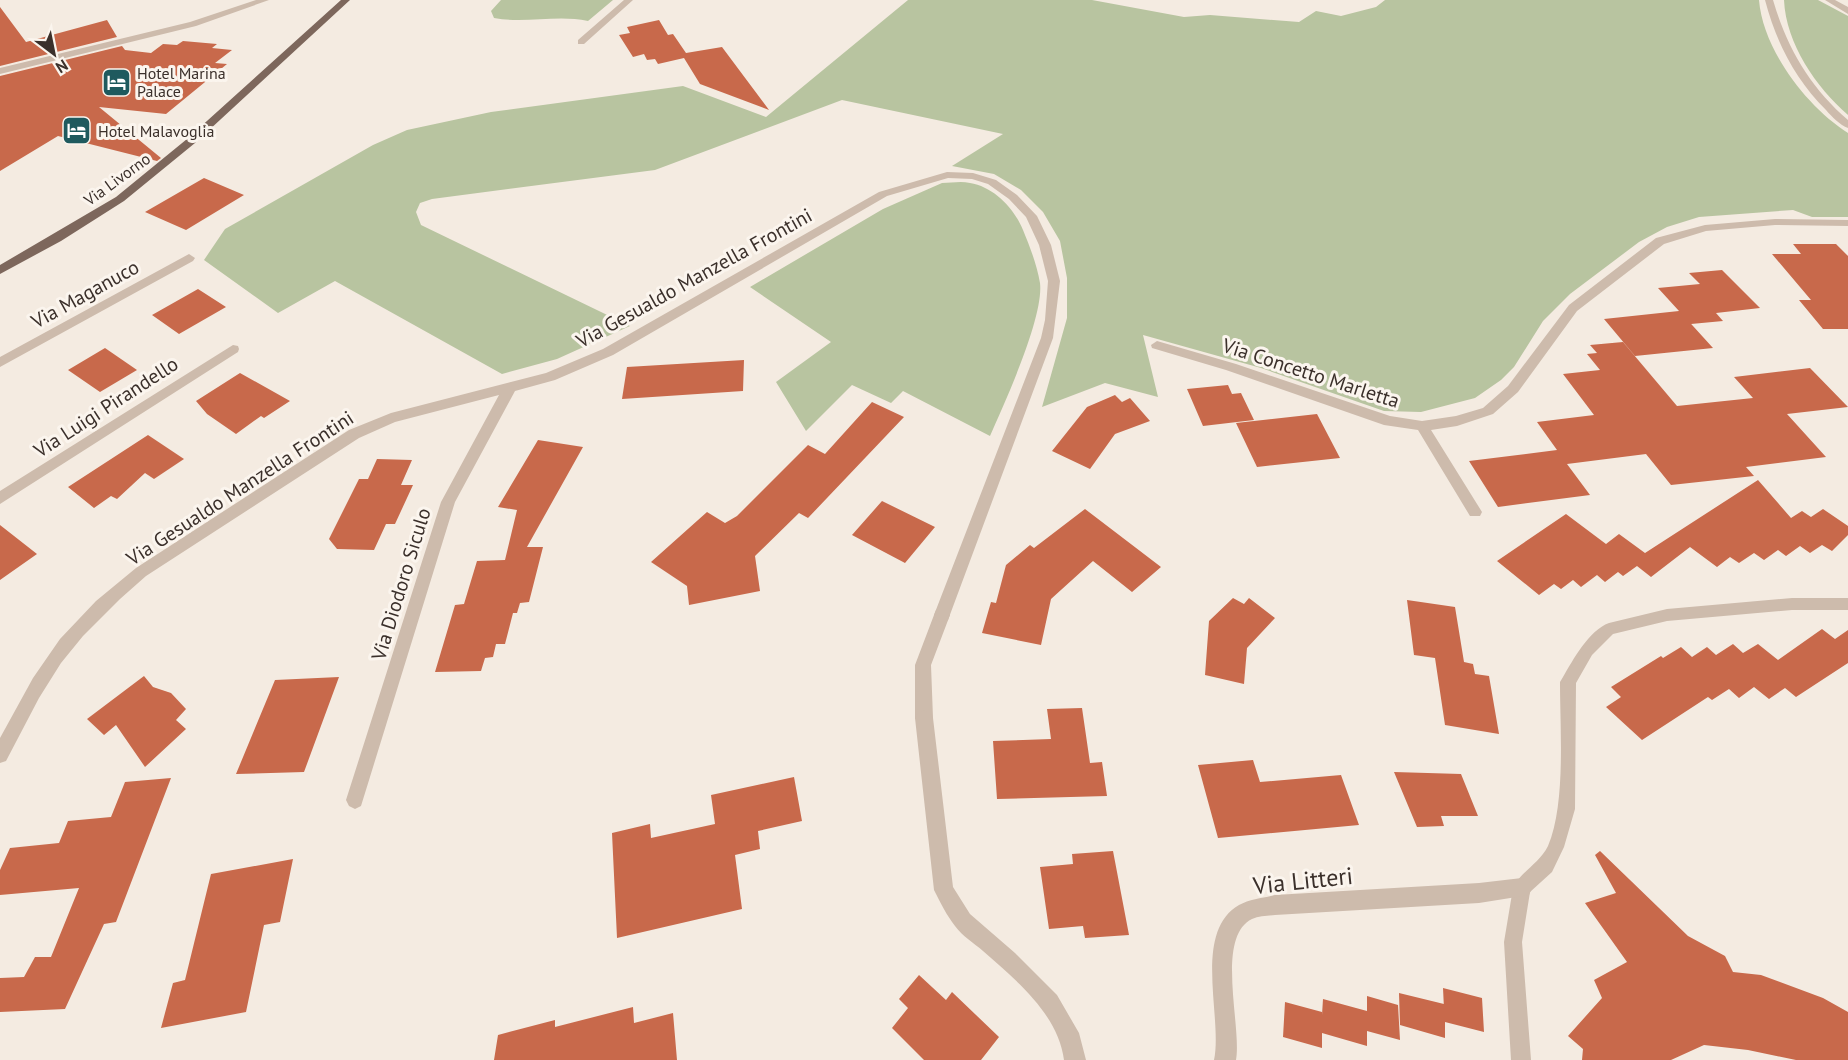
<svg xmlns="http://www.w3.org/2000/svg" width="1848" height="1060" font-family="'PT Sans',sans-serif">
<rect width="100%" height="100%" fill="#f4ebe1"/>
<path fill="#b8c4a0" d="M 501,0 L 613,0 L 588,21 C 557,14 526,24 494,18 L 491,11 Z
M 908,0 L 1092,0 L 1184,17 L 1210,15 L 1299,22 L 1316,11 L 1341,16 L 1376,7 L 1385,0 L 1759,0 C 1763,50 1807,107 1848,133 L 1848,217 L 1812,217 L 1793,210 L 1699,217 L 1667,227 L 1639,242 L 1570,294 L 1543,321 L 1514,367 L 1501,380 L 1475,398 L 1421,412 L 1384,411 L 1261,368 L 1143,335 L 1158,397 L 1105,383 L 1042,407 L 1067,318 L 1067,278 L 1060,241 L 1043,212 L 1021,190 L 994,174 L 952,166 L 1003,134 L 842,100 L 655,170 L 432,199 L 420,203 L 416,212 L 421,225 L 630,326 L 557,359 L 502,374 L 335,281 L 278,313 L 204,260 L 225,229 L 373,145 L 407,130 L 491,112 L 683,86 L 766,117 Z
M 1784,0 L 1818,0 L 1848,16 L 1848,115 C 1816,87 1786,44 1784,0 Z
M 942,183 C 951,183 961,181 970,183 C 994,187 1014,208 1023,230 C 1030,247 1037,265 1040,283 C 1044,317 1005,402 990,436 L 903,391 L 891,403 L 852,385 L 806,431 L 776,382 L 831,342 L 750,287 L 883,209 Z"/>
<path fill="#c8694b" d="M 0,7 L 26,42 L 107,20 L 117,37 L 0,66 Z
M 659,20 L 668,35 L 673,34 L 686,53 L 722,47 L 769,110 L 700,84 L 684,58 L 658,64 L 655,59 L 647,60 L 644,54 L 633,57 L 619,35 L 630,33 L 627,27 Z
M 183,41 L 217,44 L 212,48 L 232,50 L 215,63 L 227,64 L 166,114 L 99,107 L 161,158 L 157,161 L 58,136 L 0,171 L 0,76 L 122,46 L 125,50 L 151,53 L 163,44 L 177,45 Z
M 204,178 L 244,195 L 186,230 L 145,212 Z
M 1793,244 L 1836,244 L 1848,256 L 1848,329 L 1823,329 L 1799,300 L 1811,300 L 1772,254 L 1801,254 Z
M 1722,270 L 1760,308 L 1716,313 L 1723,321 L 1691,324 L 1683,315 L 1713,348 L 1635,356 L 1604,319 L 1679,311 L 1658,288 L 1700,284 L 1689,273 Z
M 198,289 L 226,307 L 179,334 L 152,315 Z
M 1623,342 L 1677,406 L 1753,398 L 1734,377 L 1810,368 L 1848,407 L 1787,414 L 1826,457 L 1746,467 L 1754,476 L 1671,485 L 1646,454 L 1567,464 L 1590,495 L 1498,507 L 1469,461 L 1557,450 L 1537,422 L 1594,415 L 1563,374 L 1600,370 L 1587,354 L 1597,353 L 1590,345 Z
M 105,348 L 137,370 L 100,392 L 68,370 Z
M 744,360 L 743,391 L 622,399 L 627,367 Z
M 240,373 L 290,401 L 264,418 L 261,416 L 236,434 L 207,414 L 196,401 Z
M 1228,385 L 1232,394 L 1241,393 L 1254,420 L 1203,426 L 1187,389 Z
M 1115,395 L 1122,402 L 1130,398 L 1150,421 L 1115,434 L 1090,469 L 1052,451 L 1087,407 Z
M 872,402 L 904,417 L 808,518 L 799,513 L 755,556 L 760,591 L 689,605 L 687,586 L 651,562 L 707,512 L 725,523 L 737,516 L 808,445 L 825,454 Z
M 1317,414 L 1340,458 L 1257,467 L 1236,423 Z
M 148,435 L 184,459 L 154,479 L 145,473 L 117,499 L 111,496 L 94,508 L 68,487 Z
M 538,440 L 583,447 L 527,547 L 543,547 L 529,602 L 520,603 L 517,613 L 513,613 L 505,644 L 496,644 L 493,657 L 485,658 L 481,671 L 435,672 L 455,605 L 464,604 L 477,561 L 505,560 L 517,510 L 498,507 Z
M 377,459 L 412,460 L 401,485 L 413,485 L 395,524 L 386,524 L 374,550 L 337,549 L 329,539 L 359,479 L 368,479 Z
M 1758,480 L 1791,518 L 1802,511 L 1811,517 L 1823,509 L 1848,526 L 1848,535 L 1832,551 L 1822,545 L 1810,553 L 1800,546 L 1786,556 L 1778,550 L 1764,560 L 1754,553 L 1739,563 L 1730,557 L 1717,567 L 1690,547 L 1651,577 L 1637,566 L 1623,576 L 1618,572 L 1605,582 L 1597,575 L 1581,587 L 1573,580 L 1561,589 L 1554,584 L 1539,595 L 1497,561 L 1566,514 L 1606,544 L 1619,534 L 1645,553 Z
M 882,501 L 935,527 L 905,563 L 852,535 Z
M 1085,509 L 1161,567 L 1132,592 L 1093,561 L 1051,599 L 1041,645 L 982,633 L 991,602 L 996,603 L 1006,565 L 1030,545 L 1034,548 Z
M 0,525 L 37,554 L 0,580 Z
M 1233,598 L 1244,604 L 1249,598 L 1275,618 L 1247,648 L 1244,684 L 1205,675 L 1209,621 Z
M 1407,600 L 1455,607 L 1464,662 L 1473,664 L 1475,674 L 1489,676 L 1499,734 L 1445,725 L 1435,658 L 1414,655 Z
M 1822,629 L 1835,639 L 1848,630 L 1848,663 L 1796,697 L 1785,688 L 1769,699 L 1754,687 L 1739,698 L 1729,689 L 1712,700 L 1708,697 L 1642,740 L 1606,707 L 1621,697 L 1611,687 L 1661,656 L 1663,658 L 1681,647 L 1692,657 L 1707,647 L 1716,655 L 1733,644 L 1743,653 L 1758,644 L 1778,660 Z
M 144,676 L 153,687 L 171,693 L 186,709 L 176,720 L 186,729 L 145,767 L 116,725 L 104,735 L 87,719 Z
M 339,677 L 304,772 L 236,774 L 275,680 Z
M 1082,708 L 1090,763 L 1102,762 L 1107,796 L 997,799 L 993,741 L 1051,739 L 1047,709 Z
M 1253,760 L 1260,782 L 1341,775 L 1359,825 L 1218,838 L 1198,765 Z
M 1394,772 L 1461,774 L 1478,816 L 1441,816 L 1444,826 L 1417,827 Z
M 794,777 L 802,821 L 758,831 L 760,849 L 735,855 L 742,909 L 617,938 L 612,833 L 650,824 L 651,838 L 715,824 L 711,795 Z
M 171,778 L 116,922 L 104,924 L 65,1009 L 0,1012 L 0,978 L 24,977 L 35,957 L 51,957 L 79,888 L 0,895 L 0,870 L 10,848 L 59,843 L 68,821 L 111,817 L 125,782 Z
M 1113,851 L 1129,935 L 1085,938 L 1083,926 L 1049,929 L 1040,867 L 1073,864 L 1072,854 Z
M 1600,851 L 1688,936 L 1725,956 L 1733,972 L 1761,975 L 1823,998 L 1848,1012 L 1848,1060 L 1796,1060 L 1748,1050 L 1704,1045 L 1671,1060 L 1582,1060 L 1583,1049 L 1568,1036 L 1602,998 L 1594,980 L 1627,962 L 1585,903 L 1616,893 L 1595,855 Z
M 293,859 L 280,922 L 264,925 L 246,1012 L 161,1028 L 173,983 L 185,980 L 211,874 Z
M 919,975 L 946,1000 L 952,992 L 999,1037 L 981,1060 L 924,1060 L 892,1028 L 908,1008 L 899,999 Z
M 1443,988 L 1482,998 L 1484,1032 L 1445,1022 L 1445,1038 L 1400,1025 L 1399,993 L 1444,1004 L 1444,1009 Z
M 1367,996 L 1398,1005 L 1400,1040 L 1367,1031 Z
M 1323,999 L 1367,1011 L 1367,1046 L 1322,1033 L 1322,1048 L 1283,1037 L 1285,1002 L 1322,1012 L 1322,1015 Z
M 633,1007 L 634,1023 L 673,1013 L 677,1060 L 494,1060 L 498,1035 L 555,1020 L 555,1027 Z"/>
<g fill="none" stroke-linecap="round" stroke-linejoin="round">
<path fill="#cdbbac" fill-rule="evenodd" d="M 1792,598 L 1848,598 L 1848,610 L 1792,610 L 1667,621 L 1613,634 L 1592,655 L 1576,683 L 1575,809 L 1564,847 L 1552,872 L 1530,892 L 1522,942 L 1531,1060 L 1511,1060 L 1504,942 L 1513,888 C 1520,872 1539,864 1548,846 C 1566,804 1560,729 1560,682 L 1563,677 C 1573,660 1589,630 1609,623 L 1667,609 Z"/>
<path fill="#cdbbac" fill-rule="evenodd" d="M 942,608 L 948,610 L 950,615 L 931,665 L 933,718 L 930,723 L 924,726 L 918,723 L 915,718 L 915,665 L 934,615 L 936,610 Z"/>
<path fill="#cdbbac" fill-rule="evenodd" d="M 256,0 L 269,0 L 196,26 L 0,74 L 0,68 L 190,22 Z
M 624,0 L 633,0 L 584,44 L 578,44 L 578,40 Z
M 1765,0 L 1773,0 C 1787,48 1810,87 1848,120 L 1848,128 C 1840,125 1832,117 1826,110 C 1795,79 1776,42 1765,0 Z
M 1825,0 L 1835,0 L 1848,7 L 1848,14 Z
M 947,172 L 973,173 L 996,180 L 1017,195 L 1037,216 L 1051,245 L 1060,281 L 1053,338 L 948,620 L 942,622 L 936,620 L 934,615 L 1041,338 L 1045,320 L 1048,281 L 1039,245 L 1026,217 L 1009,199 L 988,184 L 972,179 L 948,178 L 887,196 L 613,355 L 555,380 L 515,391 L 455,502 L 361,806 L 355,809 L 349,806 L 346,800 L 441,502 L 499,395 L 395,422 L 359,438 L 146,576 L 120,599 L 83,636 L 61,663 L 39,698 L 6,761 L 0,763 L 0,738 L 33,678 L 60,639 L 96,601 L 136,568 L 349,430 L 391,413 L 546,373 L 603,349 L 879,192 Z
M 1775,219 L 1848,220 L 1848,226 L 1775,225 L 1706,231 L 1664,244 L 1577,311 L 1518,392 L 1493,414 L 1457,426 L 1431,430 L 1482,512 L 1480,516 L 1470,516 L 1418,430 L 1384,425 L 1226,370 L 1152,348 L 1151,345 L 1157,341 L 1236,364 L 1390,416 L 1422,421 L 1456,416 L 1483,408 L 1508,386 L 1569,305 L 1656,238 L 1705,225 Z
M 189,254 L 195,258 L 193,261 L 0,367 L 0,357 Z
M 233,345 L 238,346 L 239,349 L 238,352 L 0,504 L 0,491 Z
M 924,710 L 930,713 L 933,718 L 953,887 L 970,914 L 1015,953 L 1057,995 L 1079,1033 L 1086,1060 L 1064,1060 C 1058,1014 1016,980 983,951 C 974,943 962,936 955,926 C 947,916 940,902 934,890 L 915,718 L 918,713 Z
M 1522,878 L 1529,881 L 1532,888 L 1529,895 L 1479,903 L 1275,915 C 1268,916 1259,916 1252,919 C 1215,937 1242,1027 1236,1060 L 1214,1060 C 1223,1018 1192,932 1239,905 C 1250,899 1263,898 1275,895 L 1479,883 Z"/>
<path fill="#7d675c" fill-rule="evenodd" d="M 341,0 L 350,0 L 195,143 L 124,201 L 61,241 L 0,274 L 0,265 L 116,197 L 187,139 Z"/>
</g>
<defs>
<symbol id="hotel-square" viewBox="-11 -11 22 22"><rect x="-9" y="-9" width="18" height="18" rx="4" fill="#1f5a5e" stroke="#fbf5ee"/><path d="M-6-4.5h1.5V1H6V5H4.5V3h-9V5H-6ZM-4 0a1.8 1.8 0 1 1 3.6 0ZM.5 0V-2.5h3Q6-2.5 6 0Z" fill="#fff"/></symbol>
</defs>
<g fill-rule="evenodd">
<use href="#hotel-square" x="100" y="66" width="33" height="33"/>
<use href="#hotel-square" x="60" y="114" width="33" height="33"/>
</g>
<g text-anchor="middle" stroke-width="6" stroke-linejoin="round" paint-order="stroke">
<g font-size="16" fill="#3b302b" stroke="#fbf5ee" text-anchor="start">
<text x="137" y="79">Hotel Marina<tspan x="137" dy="18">Palace</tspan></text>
<text x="98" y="137">Hotel Malavoglia</text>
</g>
<g font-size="16" fill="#3b302b" stroke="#fbf5ee">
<text transform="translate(117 179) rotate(-36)" y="6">Via Livorno</text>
</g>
<g font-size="20" fill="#3b302b" stroke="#fbf5ee">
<text transform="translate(694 278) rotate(-29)" y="7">Via Gesualdo Manzella Frontini</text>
<text transform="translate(85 294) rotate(-29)" y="7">Via Maganuco</text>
<text transform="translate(1311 373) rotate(18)" y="7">Via Concetto Marletta</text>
<text transform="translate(106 407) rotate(-33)" y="7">Via Luigi Pirandello</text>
<text transform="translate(240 488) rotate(-33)" y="7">Via Gesualdo Manzella Frontini</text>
<text transform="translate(401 584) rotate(-73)" y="7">Via Diodoro Siculo</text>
</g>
<g font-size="24" fill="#3b302b" stroke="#fbf5ee">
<text transform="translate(1303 881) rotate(-6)" y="8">Via Litteri</text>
</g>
</g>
<g transform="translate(54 54) rotate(148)" stroke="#fbf5ee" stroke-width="4.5" paint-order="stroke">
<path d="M0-4.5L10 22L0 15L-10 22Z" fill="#3b302b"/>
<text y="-9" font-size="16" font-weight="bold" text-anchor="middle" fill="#3b302b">N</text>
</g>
</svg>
